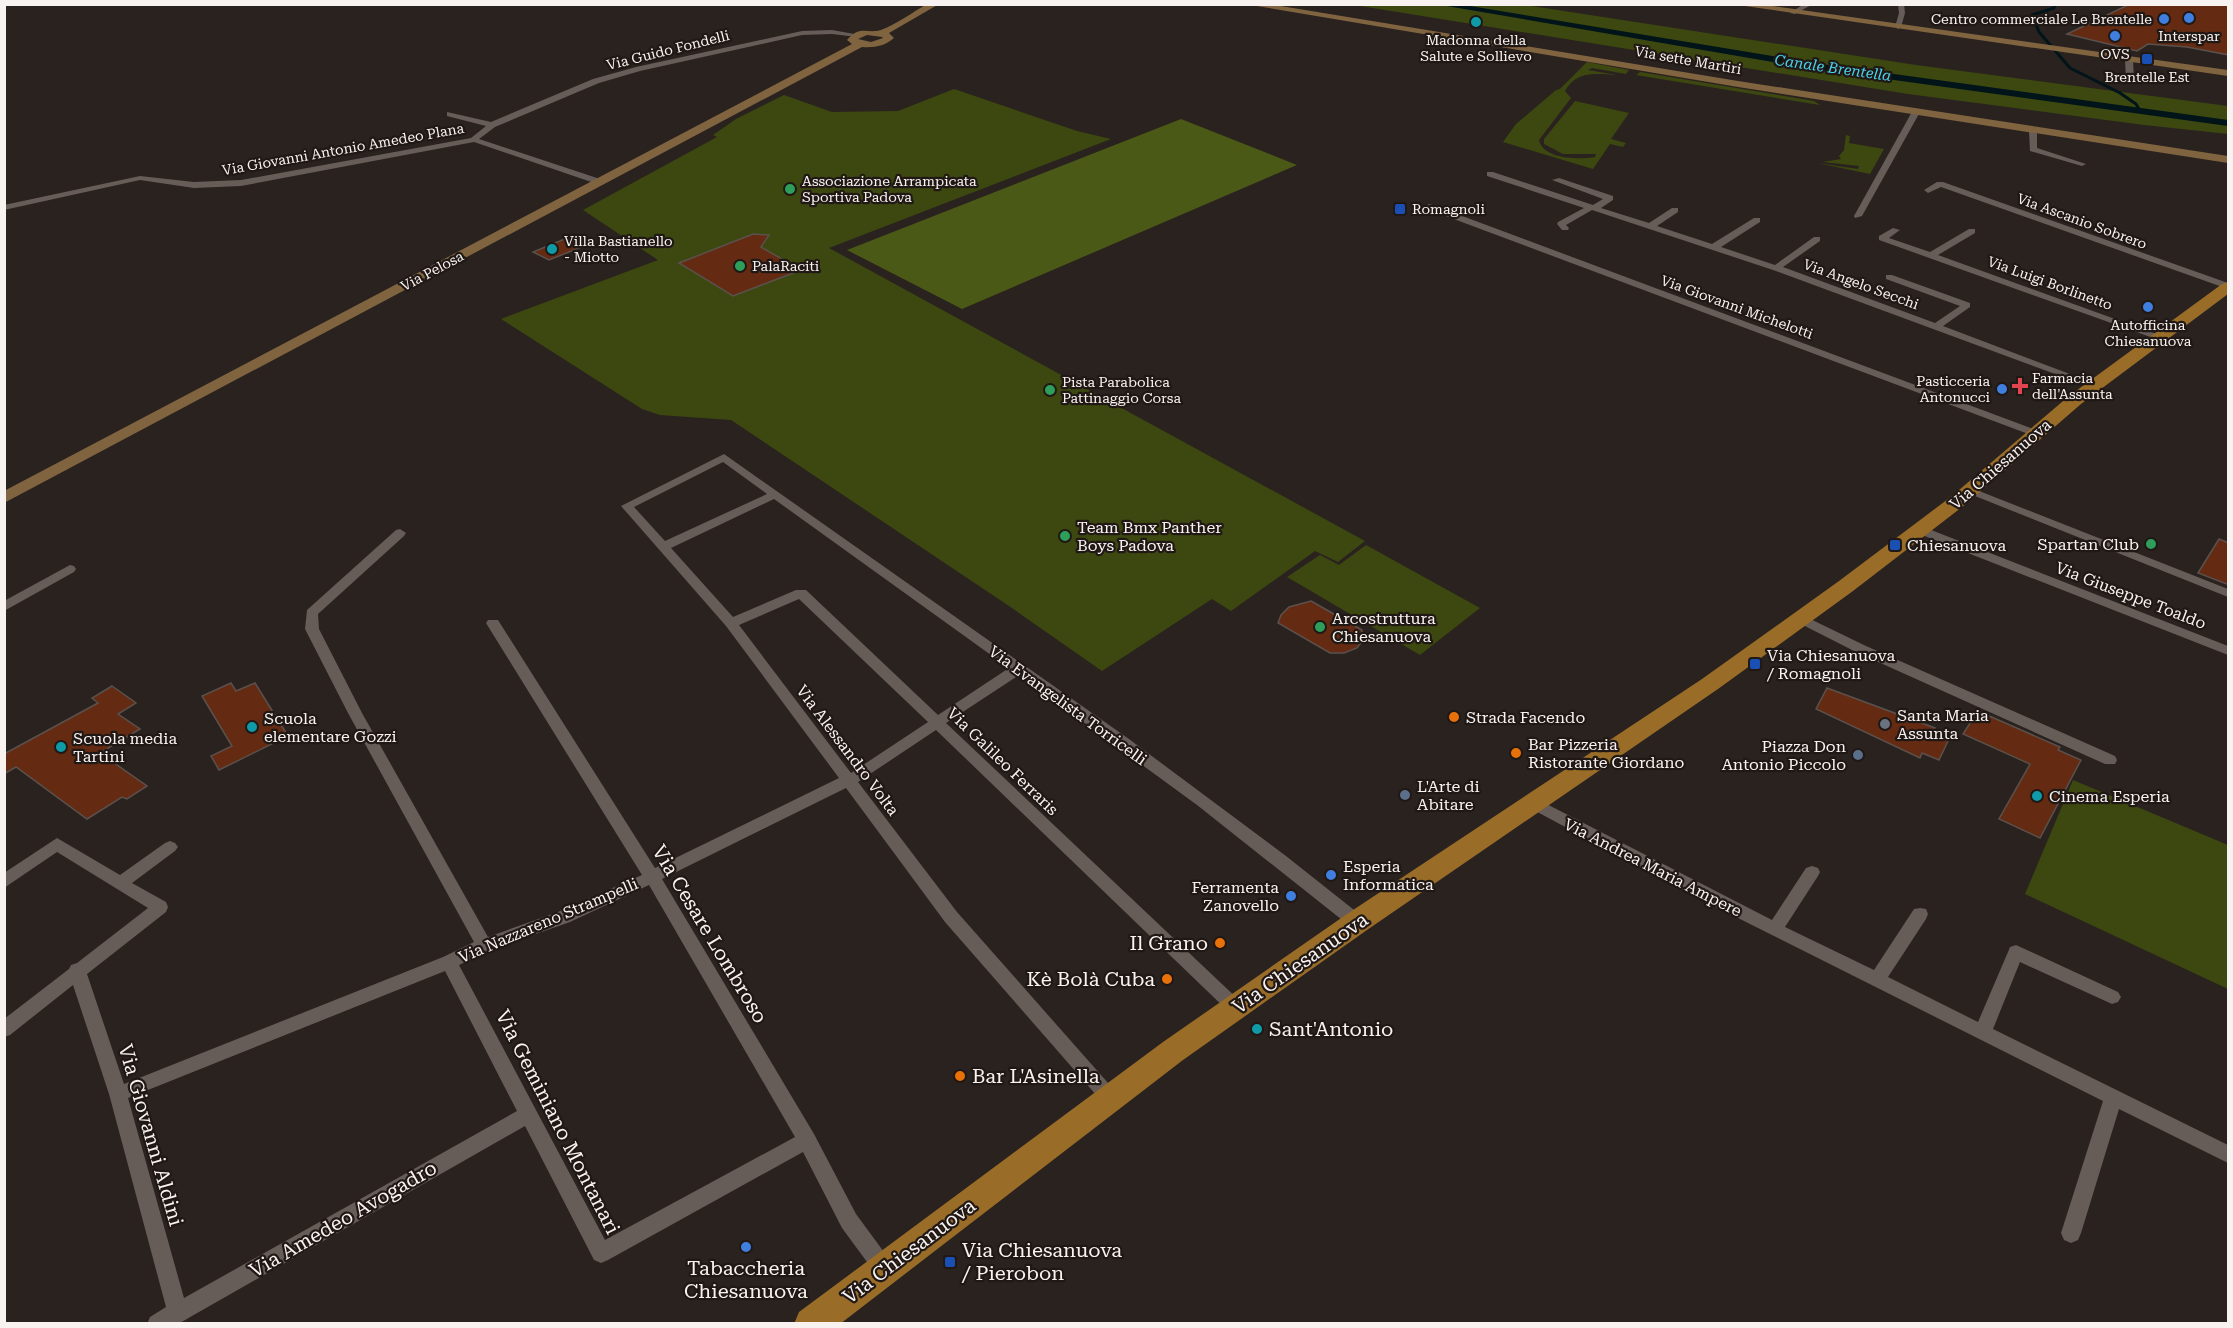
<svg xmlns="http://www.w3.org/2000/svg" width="2233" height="1328" font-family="'Roboto Serif',serif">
<rect width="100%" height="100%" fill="#2a221f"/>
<path fill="#3c480f" d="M 1354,5 L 1525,5 L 1916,65 L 2228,106 L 2228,134 L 2144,125 L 1908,94 Z
M 1587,62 L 1629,70 L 1626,74 L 1592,68 L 1588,70 L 1617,75 C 1596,74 1577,70 1565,91 L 1571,98 L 1539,140 C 1543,159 1579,160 1595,157 L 1596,154 L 1563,154 L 1544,144 L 1544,139 L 1575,101 L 1629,113 L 1611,139 L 1626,143 L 1623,147 L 1610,144 L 1593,169 L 1503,142 L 1516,124 L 1556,90 L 1560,89 Z
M 1640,72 L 1814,101 L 1820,105 L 1636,75 Z
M 954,89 L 1077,131 L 1111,139 L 829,248 L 1365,541 L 1338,562 L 1315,551 L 1231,611 L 1212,599 L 1102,671 L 1009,606 L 731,420 L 660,415 L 642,409 L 501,319 L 658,260 L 583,210 L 717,137 L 713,135 L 736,119 L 784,95 L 832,112 L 898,111 Z
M 1846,135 L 1850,136 L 1849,143 L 1884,149 L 1870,174 L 1817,163 L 1858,169 L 1859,166 L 1823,162 L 1841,159 L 1839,156 L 1844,150 Z
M 1366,545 L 1480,608 L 1420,655 L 1287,577 L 1320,555 L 1339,565 Z
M 2073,780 L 2228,845 L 2228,989 L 2025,894 Z"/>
<path fill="#4b5916" d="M 1181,119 L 1297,165 L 962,309 L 847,250 Z"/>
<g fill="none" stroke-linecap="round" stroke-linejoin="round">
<path stroke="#001419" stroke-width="3" d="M 2055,4 L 2054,8 L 2032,15 L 2039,32 L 2070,68 L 2120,93 L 2136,104 L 2140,111"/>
<path fill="#001419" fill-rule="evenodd" d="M 1435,4 L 1458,4 L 1814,63 L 2228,120 L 2228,126 L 1814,69 Z"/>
</g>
<path fill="#652b12" stroke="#5a514d" stroke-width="1.5" d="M 2130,4 L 2229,4 L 2229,55 L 2187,47 L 2148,44 L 2137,51 L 2067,34 Z
M 753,234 L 769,235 L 761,247 L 801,270 L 733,296 L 679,263 Z
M 567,238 L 584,246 L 549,260 L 533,252 Z
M 2219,539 L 2229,543 L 2229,585 L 2198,573 Z
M 1311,601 L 1362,630 L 1363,640 L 1357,648 L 1344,653 L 1330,653 L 1278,623 L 1281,615 L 1289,607 Z
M 231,683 L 236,691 L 255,683 L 288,736 L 219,770 L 211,756 L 232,746 L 202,696 Z
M 112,686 L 136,703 L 118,714 L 140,729 L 100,753 L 147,786 L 127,799 L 122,797 L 87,819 L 16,767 L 4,774 L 4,754 L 98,703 L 92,698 Z
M 1827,688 L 1935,728 L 1932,733 L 1949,739 L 1939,760 L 1922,753 L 1920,758 L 1816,709 Z
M 1978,711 L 2060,747 L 2058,750 L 2081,760 L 2040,838 L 1999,819 L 2030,764 L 1963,734 Z"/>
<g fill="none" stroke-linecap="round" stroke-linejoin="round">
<path fill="#665c58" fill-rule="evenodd" d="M 1804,4 L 1813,4 L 1795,14 L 1790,13 Z
M 1898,4 L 1904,4 L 1905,13 L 1901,27 L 1898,29 L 1895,27 L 1899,13 Z
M 832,30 L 860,35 L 857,37 L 832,34 L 802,35 L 640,71 L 599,83 L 495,127 L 479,139 L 603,180 L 604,182 L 600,185 L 474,142 L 241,186 L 194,188 L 140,180 L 4,210 L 4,205 L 140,176 L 194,182 L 241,180 L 471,138 L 486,126 L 447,116 L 447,112 L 491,122 L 593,79 L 636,67 L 802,31 Z
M 2129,58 L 2133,60 L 2134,80 L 2130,82 L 2126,80 L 2125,60 Z
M 1913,110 L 1920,112 L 1862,216 L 1855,218 L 1854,216 Z
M 2033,129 L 2037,131 L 2037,148 L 2086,164 L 2082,166 L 2030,151 L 2029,131 Z
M 1487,172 L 1493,172 L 1593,205 L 1603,199 L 1552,180 L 1559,178 L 1613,196 L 1613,200 L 1601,208 L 1649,223 L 1672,208 L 1678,208 L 1678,212 L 1657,226 L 1712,244 L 1754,218 L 1760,218 L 1760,222 L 1721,247 L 1775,265 L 1814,237 L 1820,237 L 1820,241 L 1783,267 L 1935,323 L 1960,306 L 1886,279 L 1886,275 L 1892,275 L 1970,303 L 1970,307 L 1943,326 L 2099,385 L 2098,387 L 2090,387 L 1773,270 L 1592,210 L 1566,225 L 1569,228 L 1568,230 L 1562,230 L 1557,224 L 1558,222 L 1584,208 L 1487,176 Z
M 1937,182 L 1943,182 L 2228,283 L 2228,289 L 1941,187 L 1928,193 L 1924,190 Z
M 1430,204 L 2039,431 L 2041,433 L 2035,436 L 2031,435 L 1427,209 L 1427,205 Z
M 1893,228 L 1900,230 L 1889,238 L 1930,252 L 1969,229 L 1975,229 L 1975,233 L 1938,255 L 2165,337 L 2160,340 L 2156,339 L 1879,240 L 1879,236 Z
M 724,454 L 1129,739 L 1286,856 L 1363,917 L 1365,922 L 1363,927 L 1357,929 L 1351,927 L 1197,805 L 1019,675 L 946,723 L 1241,1002 L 1244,1007 L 1241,1012 L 1235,1014 L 1229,1012 L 936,730 L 858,782 L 957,912 L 1116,1092 L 1119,1098 L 1116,1104 L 1110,1106 L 1104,1104 L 945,922 L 846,788 L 662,879 L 814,1134 L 856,1214 L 892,1263 L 895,1270 L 892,1277 L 885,1280 L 878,1277 L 842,1228 L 803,1152 L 608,1260 L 601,1263 L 594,1260 L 525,1126 L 185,1320 L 178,1324 L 147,1324 L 150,1317 L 166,1307 L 109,1094 L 73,985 L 10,1035 L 4,1037 L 4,1019 L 69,969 L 71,965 L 77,963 L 148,908 L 57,852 L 4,888 L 4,873 L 57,838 L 120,875 L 165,843 L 170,841 L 175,843 L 178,847 L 175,851 L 132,883 L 166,902 L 168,907 L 166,912 L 87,974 L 124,1084 L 443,957 L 474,942 L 348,713 L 305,629 L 307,610 L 396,530 L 400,529 L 406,533 L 404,536 L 318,614 L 319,629 L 362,713 L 488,937 L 558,912 L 642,875 L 486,623 L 488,620 L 498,620 L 655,868 L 839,778 L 726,626 L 621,506 ZM 723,462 L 767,494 L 665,541 L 634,507 ZM 774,499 L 1009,668 L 938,715 L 806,590 L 796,590 L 733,617 L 671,548 ZM 799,599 L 928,722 L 851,773 L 739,625 ZM 649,885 L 795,1137 L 605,1240 L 459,965 L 490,950 L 570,922 ZM 445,971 L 517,1111 L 184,1298 L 128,1098 Z
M 1969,487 L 2228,589 L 2228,597 L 1965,492 L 1963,490 Z
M 1921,526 L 2228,646 L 2228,655 L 1917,533 L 1915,530 Z
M 70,565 L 74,566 L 76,569 L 74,572 L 4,611 L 4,601 Z
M 1800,614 L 1866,646 L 2115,756 L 2117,760 L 2115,764 L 2105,764 L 1856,652 L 1795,621 L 1793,618 L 1795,615 Z
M 1533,797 L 1772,920 L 1806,868 L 1812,866 L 1818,868 L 1820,872 L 1818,876 L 1785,927 L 1874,970 L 1914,909 L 1920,908 L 1926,909 L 1928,914 L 1926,919 L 1888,977 L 1978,1022 L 2008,952 L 2010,947 L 2016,945 L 2118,992 L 2121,997 L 2118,1002 L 2112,1004 L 2020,962 L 1993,1029 L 2228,1145 L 2228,1163 L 2119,1109 L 2081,1233 L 2078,1240 L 2071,1243 L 2064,1240 L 2061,1233 L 2103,1101 L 1686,892 L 1528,807 L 1526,803 L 1528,799 Z"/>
<path fill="#806440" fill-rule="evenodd" d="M 927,4 L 939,4 L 889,33 L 894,38 C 885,46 874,48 862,47 L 4,503 L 4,491 L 852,44 L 847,40 C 860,25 867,34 881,30 C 897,24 913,12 927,4 ZM 867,35 L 882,37 L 883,38 L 871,42 L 858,39 Z
M 1245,4 L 1269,4 L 1738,81 L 2228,156 L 2228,163 L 1738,87 Z
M 1731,4 L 1759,4 L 2228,70 L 2228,76 Z"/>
<path fill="#996c28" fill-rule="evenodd" d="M 2228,282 L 2228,294 L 2081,404 L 1966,504 L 1853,591 L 1718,689 L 1367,930 L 1183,1060 L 840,1324 L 794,1324 L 799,1312 L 1163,1042 L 1347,914 L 1702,679 L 1839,581 L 1952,496 L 2069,396 L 2222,284 Z"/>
</g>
<g fill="#3f7fe0" stroke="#201815" stroke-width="2">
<circle cx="2189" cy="18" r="6"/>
<circle cx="2164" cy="19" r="6"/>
<circle cx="2115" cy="36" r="6"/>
<circle cx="2148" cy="307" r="6"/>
<circle cx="2002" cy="389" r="6"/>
<circle cx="1331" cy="875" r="6"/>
<circle cx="1291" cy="896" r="6"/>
<circle cx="746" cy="1247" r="6"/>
</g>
<g fill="#0f9aa8" stroke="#201815" stroke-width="2">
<circle cx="1476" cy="22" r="6"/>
<circle cx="552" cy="249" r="6"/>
<circle cx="252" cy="727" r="6"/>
<circle cx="61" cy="747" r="6"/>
<circle cx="2037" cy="796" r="6"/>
<circle cx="1257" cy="1029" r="6"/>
</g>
<g fill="#1a4fb4" stroke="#201815" stroke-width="2">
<rect x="2141" y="53" width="12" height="12" rx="3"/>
<rect x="1394" y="203" width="12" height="12" rx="3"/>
<rect x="1889" y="539" width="12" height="12" rx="3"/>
<rect x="1749" y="658" width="12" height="12" rx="3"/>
<rect x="944" y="1256" width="12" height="12" rx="3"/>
</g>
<g fill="#2e9e5b" stroke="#201815" stroke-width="2">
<circle cx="790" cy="189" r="6"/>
<circle cx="740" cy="266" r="6"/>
<circle cx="1050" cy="390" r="6"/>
<circle cx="1065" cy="536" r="6"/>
<circle cx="2151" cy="544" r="6"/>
<circle cx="1320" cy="627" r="6"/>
</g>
<path fill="#e0444e" stroke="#201815" stroke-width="2" d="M2017 377h6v6h6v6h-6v6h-6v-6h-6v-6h6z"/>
<g fill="#e8710a" stroke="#201815" stroke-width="2">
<circle cx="1454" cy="717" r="6"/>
<circle cx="1516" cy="753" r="6"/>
<circle cx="1220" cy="943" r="6"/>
<circle cx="1167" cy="979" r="6"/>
<circle cx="960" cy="1076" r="6"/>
</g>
<circle fill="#6b7280" stroke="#201815" stroke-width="2" cx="1885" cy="724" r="6"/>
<g fill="#5c6f8a" stroke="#201815" stroke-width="2">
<circle cx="1858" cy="755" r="6"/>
<circle cx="1405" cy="795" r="6"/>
</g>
<g text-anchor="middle" stroke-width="4.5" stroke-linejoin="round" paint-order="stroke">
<g font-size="14" fill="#f8f2f0" stroke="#201815" text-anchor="start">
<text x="2152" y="24" text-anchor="end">Centro commerciale Le Brentelle</text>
<text x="2189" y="41" text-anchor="middle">Interspar</text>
<text x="1476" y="45" text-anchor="middle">Madonna della<tspan x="1476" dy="16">Salute e Sollievo</tspan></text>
<text x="2115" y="59" text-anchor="middle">OVS</text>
<text x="2147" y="82" text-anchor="middle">Brentelle Est</text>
<text x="802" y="186">Associazione Arrampicata<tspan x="802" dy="16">Sportiva Padova</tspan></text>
<text x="1412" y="214">Romagnoli</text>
<text x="564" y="246">Villa Bastianello<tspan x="564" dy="16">- Miotto</tspan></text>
<text x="752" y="271">PalaRaciti</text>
<text x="2148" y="330" text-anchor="middle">Autofficina<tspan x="2148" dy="16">Chiesanuova</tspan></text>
<text x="2032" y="383">Farmacia<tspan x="2032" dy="16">dell'Assunta</tspan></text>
<text x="1990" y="386" text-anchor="end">Pasticceria<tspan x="1990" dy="16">Antonucci</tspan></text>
<text x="1062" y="387">Pista Parabolica<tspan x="1062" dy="16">Pattinaggio Corsa</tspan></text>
</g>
<g font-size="14" fill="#f8f2f0" stroke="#201815">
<text transform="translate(668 50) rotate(-14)" y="5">Via Guido Fondelli</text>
<text transform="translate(1688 60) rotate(10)" y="5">Via sette Martiri</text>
<text transform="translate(343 149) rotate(-10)" y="5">Via Giovanni Antonio Amedeo Plana</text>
<text transform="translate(2082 221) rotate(20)" y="5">Via Ascanio Sobrero</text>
<text transform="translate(432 271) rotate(-28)" y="5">Via Pelosa</text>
<text transform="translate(2050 283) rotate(20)" y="5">Via Luigi Borlinetto</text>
<text transform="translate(1861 284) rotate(20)" y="5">Via Angelo Secchi</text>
<text transform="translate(1737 307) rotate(20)" y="5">Via Giovanni Michelotti</text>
</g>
<g font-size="15" font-style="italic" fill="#4ad3ee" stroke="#201815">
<text transform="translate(1833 68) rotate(8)" y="5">Canale Brentella</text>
</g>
<g font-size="16" fill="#f8f2f0" stroke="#201815">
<text transform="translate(2000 464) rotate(-41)" y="6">Via Chiesanuova</text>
<text transform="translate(2131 595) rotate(21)" y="6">Via Giuseppe Toaldo</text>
<text transform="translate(1068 705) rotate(36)" y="6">Via Evangelista Torricelli</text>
<text transform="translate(848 750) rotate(53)" y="6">Via Alessandro Volta</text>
<text transform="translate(1003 761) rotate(44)" y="6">Via Galileo Ferraris</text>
<text transform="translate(1653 867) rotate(27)" y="6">Via Andrea Maria Ampere</text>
<text transform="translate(548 920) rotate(-23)" y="6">Via Nazzareno Strampelli</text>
</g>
<g font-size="16" fill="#f8f2f0" stroke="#201815" text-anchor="start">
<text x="1077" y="533">Team Bmx Panther<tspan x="1077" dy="18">Boys Padova</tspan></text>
<text x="2139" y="550" text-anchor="end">Spartan Club</text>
<text x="1907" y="551">Chiesanuova</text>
<text x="1332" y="624">Arcostruttura<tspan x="1332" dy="18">Chiesanuova</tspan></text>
<text x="1767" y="661">Via Chiesanuova<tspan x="1767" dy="18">/ Romagnoli</tspan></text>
<text x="1897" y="721">Santa Maria<tspan x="1897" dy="18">Assunta</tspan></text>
<text x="1466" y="723">Strada Facendo</text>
<text x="264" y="724">Scuola<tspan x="264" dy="18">elementare Gozzi</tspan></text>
<text x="73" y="744">Scuola media<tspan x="73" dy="18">Tartini</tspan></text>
<text x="1528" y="750">Bar Pizzeria<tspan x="1528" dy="18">Ristorante Giordano</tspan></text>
<text x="1846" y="752" text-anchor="end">Piazza Don<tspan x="1846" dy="18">Antonio Piccolo</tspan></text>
<text x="1417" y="792">L'Arte di<tspan x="1417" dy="18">Abitare</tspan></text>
<text x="2049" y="802">Cinema Esperia</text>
<text x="1343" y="872">Esperia<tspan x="1343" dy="18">Informatica</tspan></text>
<text x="1279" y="893" text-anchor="end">Ferramenta<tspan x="1279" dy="18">Zanovello</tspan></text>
</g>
<g font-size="20" fill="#f8f2f0" stroke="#201815">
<text transform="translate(710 934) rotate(59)" y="7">Via Cesare Lombroso</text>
<text transform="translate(1300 963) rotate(-35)" y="7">Via Chiesanuova</text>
<text transform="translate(558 1122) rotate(63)" y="7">Via Geminiano Montanari</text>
<text transform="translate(151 1135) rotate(74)" y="7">Via Giovanni Aldini</text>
<text transform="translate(343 1219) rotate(-30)" y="7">Via Amedeo Avogadro</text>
<text transform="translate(909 1251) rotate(-37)" y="7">Via Chiesanuova</text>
</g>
<g font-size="20" fill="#f8f2f0" stroke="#201815" text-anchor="start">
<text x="1208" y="950" text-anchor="end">Il Grano</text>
<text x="1155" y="986" text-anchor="end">Kè Bolà Cuba</text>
<text x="1269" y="1036">Sant'Antonio</text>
<text x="972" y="1083">Bar L'Asinella</text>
<text x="962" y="1257">Via Chiesanuova<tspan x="962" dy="23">/ Pierobon</tspan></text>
<text x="746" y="1275" text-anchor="middle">Tabaccheria<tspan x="746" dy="23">Chiesanuova</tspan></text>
</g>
</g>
<rect width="2233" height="1328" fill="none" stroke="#f8f2f0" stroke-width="12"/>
</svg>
